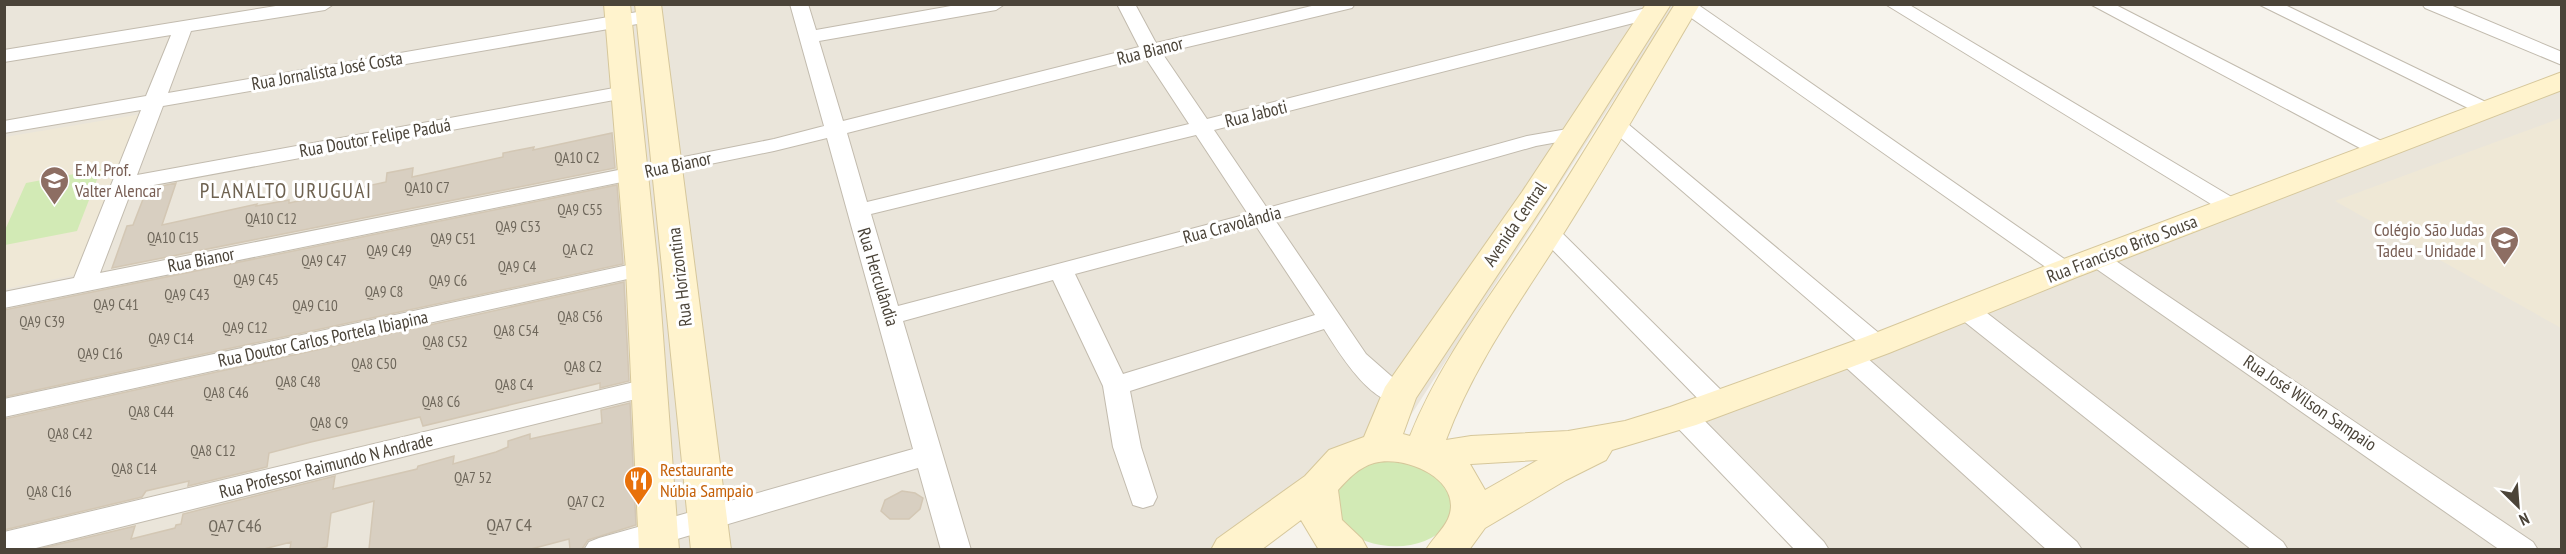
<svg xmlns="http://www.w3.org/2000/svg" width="2566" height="554" font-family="'PT Sans Narrow',sans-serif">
<rect width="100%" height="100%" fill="#f6f3ec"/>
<path fill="#eae5da" d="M 4,5 L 1675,5 L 1391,446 L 1217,550 L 5,549 Z
M 2561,80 L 2561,549 L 1809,549 L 1683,416 Z"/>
<path fill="#efe8d6" d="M 142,114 L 75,275 L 5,289 L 5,137 Z
M 2561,118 L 2561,328 L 2335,201 Z"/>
<path fill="#d2eab5" d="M 101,169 L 77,231 L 5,245 L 5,230 L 26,183 Z
M 1373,460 L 1418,463 L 1450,490 C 1451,496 1454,506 1453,513 C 1453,516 1449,521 1447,525 C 1424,554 1369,552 1341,527 C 1330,478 1331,485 1373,460 Z"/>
<path fill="#d8cfc1" stroke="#d3c7b4" stroke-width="1.5" d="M 612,133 L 615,168 L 112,268 L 127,226 L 133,225 L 147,189 L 176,183 L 162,225 L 257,204 L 256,206 L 289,200 L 289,203 L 386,182 L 387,173 L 413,168 L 412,177 L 503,157 L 503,153 L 534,147 L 533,150 Z
M 617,185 L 623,264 L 4,397 L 4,310 Z
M 624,282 L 629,381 L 600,388 L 600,383 L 423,426 L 420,417 L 311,442 L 269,453 L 267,467 L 188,486 L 189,481 L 146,491 L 142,497 L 4,530 L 4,419 Z
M 630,403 L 636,525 L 588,540 L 582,549 L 570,549 L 569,539 L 531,549 L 369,549 L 374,501 L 331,513 L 327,547 L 318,549 L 290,549 L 291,542 L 264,549 L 39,549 L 135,526 L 131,539 L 175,528 L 176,525 L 181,524 L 183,514 L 335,476 L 333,489 L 417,469 L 418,466 L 454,456 L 453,464 L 496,452 L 508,447 L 508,441 L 530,434 L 530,439 L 602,423 L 601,410 Z
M 902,491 L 915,493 L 923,498 L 920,509 L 909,519 L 890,519 L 881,511 L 885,500 Z"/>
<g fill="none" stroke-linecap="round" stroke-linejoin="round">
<defs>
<path id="street" d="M 288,4 L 334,4 L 325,10 L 191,31 L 168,93 L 649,10 L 658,16 L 649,22 L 163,106 L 137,175 L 625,86 L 632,88 L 635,92 L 632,96 L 625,98 L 132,189 L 100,273 L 774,139 L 824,126 L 790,4 L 808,4 L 816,30 L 962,4 L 1005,4 L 996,10 L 819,41 L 843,121 L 1139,47 L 1117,4 L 1135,4 L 1156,43 L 1320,4 L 1355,4 L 1352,8 L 1162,53 L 1207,119 L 1654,6 L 1663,12 L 1661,16 L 1214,130 L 1267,208 L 1527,136 L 1573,128 L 1580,130 L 1584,134 L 1580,138 L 1536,146 L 1275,220 L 1366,354 L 1407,390 L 1411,396 L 1407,402 C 1375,412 1339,353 1324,329 L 1130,391 L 1141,447 L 1157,497 L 1153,505 L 1143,508 L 1133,505 L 1113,447 L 1103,386 L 1053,280 L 903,321 L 971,550 L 941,550 L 918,468 L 640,550 L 584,550 L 589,542 L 599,538 L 913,449 L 827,138 L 774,151 L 4,308 L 4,292 L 74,278 L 141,110 L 4,133 L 4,121 L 146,96 L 171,35 L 4,62 L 4,50 ZM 1145,57 L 1189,124 L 867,202 L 847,133 ZM 1196,135 L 1248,214 L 898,306 L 871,214 ZM 1256,226 L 1315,315 L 1123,374 L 1075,274 Z
M 1679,4 L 1697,4 L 2073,265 L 2077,270 L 2073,275 L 2065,277 L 2057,275 L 1680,10 Z
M 1885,4 L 1908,4 L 2240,202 L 2243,207 L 2240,212 L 2224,212 Z
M 2090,4 L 2114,4 L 2389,145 L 2392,150 L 2389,155 L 2373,155 Z
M 2258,4 L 2283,4 L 2494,106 L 2497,110 L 2494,114 L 2480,114 Z
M 2422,4 L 2448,4 L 2562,52 L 2562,65 L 2425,8 Z
M 1615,117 L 1622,119 L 1886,339 L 1890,345 L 1886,351 L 1877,353 L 1868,351 L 1608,127 L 1605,123 L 1608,119 Z
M 1548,225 L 1556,227 L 1726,395 L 1730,402 L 1726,409 L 1717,411 L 1708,409 L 1540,237 L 1536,232 L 1540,227 Z
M 2096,251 L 2104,253 L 2533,542 L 2538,550 L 2500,550 L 2088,263 L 2084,258 L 2088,253 Z
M 642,262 L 650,264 L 654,269 L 650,274 L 4,417 L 4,399 Z
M 1965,301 L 1974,303 L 2283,542 L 2288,550 L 2252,550 L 1956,315 L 1953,309 L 1956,303 Z
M 1849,347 L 1858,350 L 2077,542 L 2082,550 L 2047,550 L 1840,362 L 1836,356 L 1840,350 Z
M 647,379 L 656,382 L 660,388 L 656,394 L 28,550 L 4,550 L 4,532 Z
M 1683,407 L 1693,409 L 1824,542 L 1829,550 L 1795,550 L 1673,423 L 1670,416 L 1673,409 Z"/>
<path id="secondary" d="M 604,4 L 630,4 L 658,269 L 679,550 L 639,550 L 626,269 Z
M 635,4 L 661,4 L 731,550 L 691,550 Z
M 1646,4 L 1671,4 L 1551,194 L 1416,398 L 1403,434 L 1410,436 C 1440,361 1490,297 1535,229 C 1583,155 1628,79 1675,4 L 1700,4 C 1655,80 1612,157 1565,231 C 1522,299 1474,364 1446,440 L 1471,436 L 1568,431 L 1625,421 L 1670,407 L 1865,337 L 2053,263 L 2562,72 L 2562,90 L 2077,277 L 1889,353 L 1696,425 L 1612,450 L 1606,460 L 1566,480 L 1485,528 L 1469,550 L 1426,550 C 1432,539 1443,530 1448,519 C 1465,480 1405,454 1374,463 C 1358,468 1349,478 1338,490 L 1342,520 L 1362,539 L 1368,550 L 1319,550 L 1301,520 L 1261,550 L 1211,550 L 1217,539 L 1305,476 L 1329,450 L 1364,437 L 1385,387 L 1522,192 ZM 1538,460 L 1485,490 L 1470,464 L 1471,464 Z"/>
</defs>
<use href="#street" stroke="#c2bbae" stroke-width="2"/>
<use href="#secondary" stroke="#d6c79b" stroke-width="2"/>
<use href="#street" fill="#fff" fill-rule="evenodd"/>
<use href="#secondary" fill="#fff3cd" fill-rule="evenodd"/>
</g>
<defs>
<symbol id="school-pin" viewBox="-11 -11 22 30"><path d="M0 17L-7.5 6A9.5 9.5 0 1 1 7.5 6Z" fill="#8d6e63" stroke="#fff"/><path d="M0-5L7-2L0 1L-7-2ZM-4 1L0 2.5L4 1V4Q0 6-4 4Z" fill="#fff"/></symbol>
<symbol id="restaurant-pin" viewBox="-11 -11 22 30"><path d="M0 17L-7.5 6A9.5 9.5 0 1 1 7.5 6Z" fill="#e8710a" stroke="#fff"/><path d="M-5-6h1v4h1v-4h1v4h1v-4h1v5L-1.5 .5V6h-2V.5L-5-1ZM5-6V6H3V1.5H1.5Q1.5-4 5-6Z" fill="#fff"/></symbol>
</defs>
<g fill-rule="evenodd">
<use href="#school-pin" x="38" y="164" width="33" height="45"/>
<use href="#school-pin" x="2488" y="224" width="33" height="45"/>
<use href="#restaurant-pin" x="622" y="464" width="33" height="45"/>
</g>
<g text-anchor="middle" stroke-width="6" stroke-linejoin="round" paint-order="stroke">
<g font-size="15" fill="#6e675b">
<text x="577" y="163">QA10 C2</text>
<text x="427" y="193">QA10 C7</text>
<text x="580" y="215">QA9 C55</text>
<text x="271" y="224">QA10 C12</text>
<text x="518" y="232">QA9 C53</text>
<text x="173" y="243">QA10 C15</text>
<text x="453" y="244">QA9 C51</text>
<text x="578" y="255">QA C2</text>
<text x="389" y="256">QA9 C49</text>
<text x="324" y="266">QA9 C47</text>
<text x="517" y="272">QA9 C4</text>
<text x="256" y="285">QA9 C45</text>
<text x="448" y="286">QA9 C6</text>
<text x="384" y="297">QA9 C8</text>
<text x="187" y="300">QA9 C43</text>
<text x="116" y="310">QA9 C41</text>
<text x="315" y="311">QA9 C10</text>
<text x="580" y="322">QA8 C56</text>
<text x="42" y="327">QA9 C39</text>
<text x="245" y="333">QA9 C12</text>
<text x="516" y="336">QA8 C54</text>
<text x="171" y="344">QA9 C14</text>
<text x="445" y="347">QA8 C52</text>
<text x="100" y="359">QA9 C16</text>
<text x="374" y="369">QA8 C50</text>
<text x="583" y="372">QA8 C2</text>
<text x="298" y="387">QA8 C48</text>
<text x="514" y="390">QA8 C4</text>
<text x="226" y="398">QA8 C46</text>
<text x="441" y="407">QA8 C6</text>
<text x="151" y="417">QA8 C44</text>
<text x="329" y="428">QA8 C9</text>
<text x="70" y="439">QA8 C42</text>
<text x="213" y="456">QA8 C12</text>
<text x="134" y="474">QA8 C14</text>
<text x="473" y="483">QA7 52</text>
<text x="49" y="497">QA8 C16</text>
<text x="586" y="507">QA7 C2</text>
</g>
<g font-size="18" fill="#4b4439" stroke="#fff">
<text transform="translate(1150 51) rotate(-14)" y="6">Rua Bianor</text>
<text transform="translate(327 71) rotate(-10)" y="6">Rua Jornalista José Costa</text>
<text transform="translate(1256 114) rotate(-14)" y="6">Rua Jaboti</text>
<text transform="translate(375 138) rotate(-10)" y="6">Rua Doutor Felipe Paduá</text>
<text transform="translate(678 165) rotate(-12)" y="6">Rua Bianor</text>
<text transform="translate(1515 224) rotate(-56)" y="6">Avenida Central</text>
<text transform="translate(1232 225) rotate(-15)" y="6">Rua Cravolândia</text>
<text transform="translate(2122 249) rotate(-21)" y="6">Rua Francisco Brito Sousa</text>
<text transform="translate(201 260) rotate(-11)" y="6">Rua Bianor</text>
<text transform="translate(680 277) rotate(-97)" y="6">Rua Horizontina</text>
<text transform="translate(878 277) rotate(73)" y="6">Rua Herculândia</text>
<text transform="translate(323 339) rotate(-12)" y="6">Rua Doutor Carlos Portela Ibiapina</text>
<text transform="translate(2310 403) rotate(34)" y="6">Rua José Wilson Sampaio</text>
<text transform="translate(326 466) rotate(-14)" y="6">Rua Professor Raimundo N Andrade</text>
</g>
<g font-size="18" fill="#785e54" stroke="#fff" text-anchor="start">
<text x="75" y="176">E.M. Prof.<tspan x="75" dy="21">Valter Alencar</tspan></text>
<text x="2484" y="236" text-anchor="end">Colégio São Judas<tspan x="2484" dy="21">Tadeu - Unidade I</tspan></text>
</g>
<g font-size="18" fill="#c56008" stroke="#fff" text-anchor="start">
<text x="660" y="476">Restaurante<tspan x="660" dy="21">Núbia Sampaio</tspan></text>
</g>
<g font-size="18" fill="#6e675b">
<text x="509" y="531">QA7 C4</text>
<text x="235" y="532">QA7 C46</text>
</g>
<g font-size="21" letter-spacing="1.5" fill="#6e6250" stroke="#fff">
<text x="286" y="198">PLANALTO URUGUAI</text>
</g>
</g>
<rect width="2566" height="554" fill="none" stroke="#4b4439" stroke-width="12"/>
<g transform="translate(2518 506) rotate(155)" stroke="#ffffff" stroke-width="4.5" paint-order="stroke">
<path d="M0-4.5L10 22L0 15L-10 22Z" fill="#4b4439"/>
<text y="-9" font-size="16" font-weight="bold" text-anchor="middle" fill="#4b4439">N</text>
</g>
</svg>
